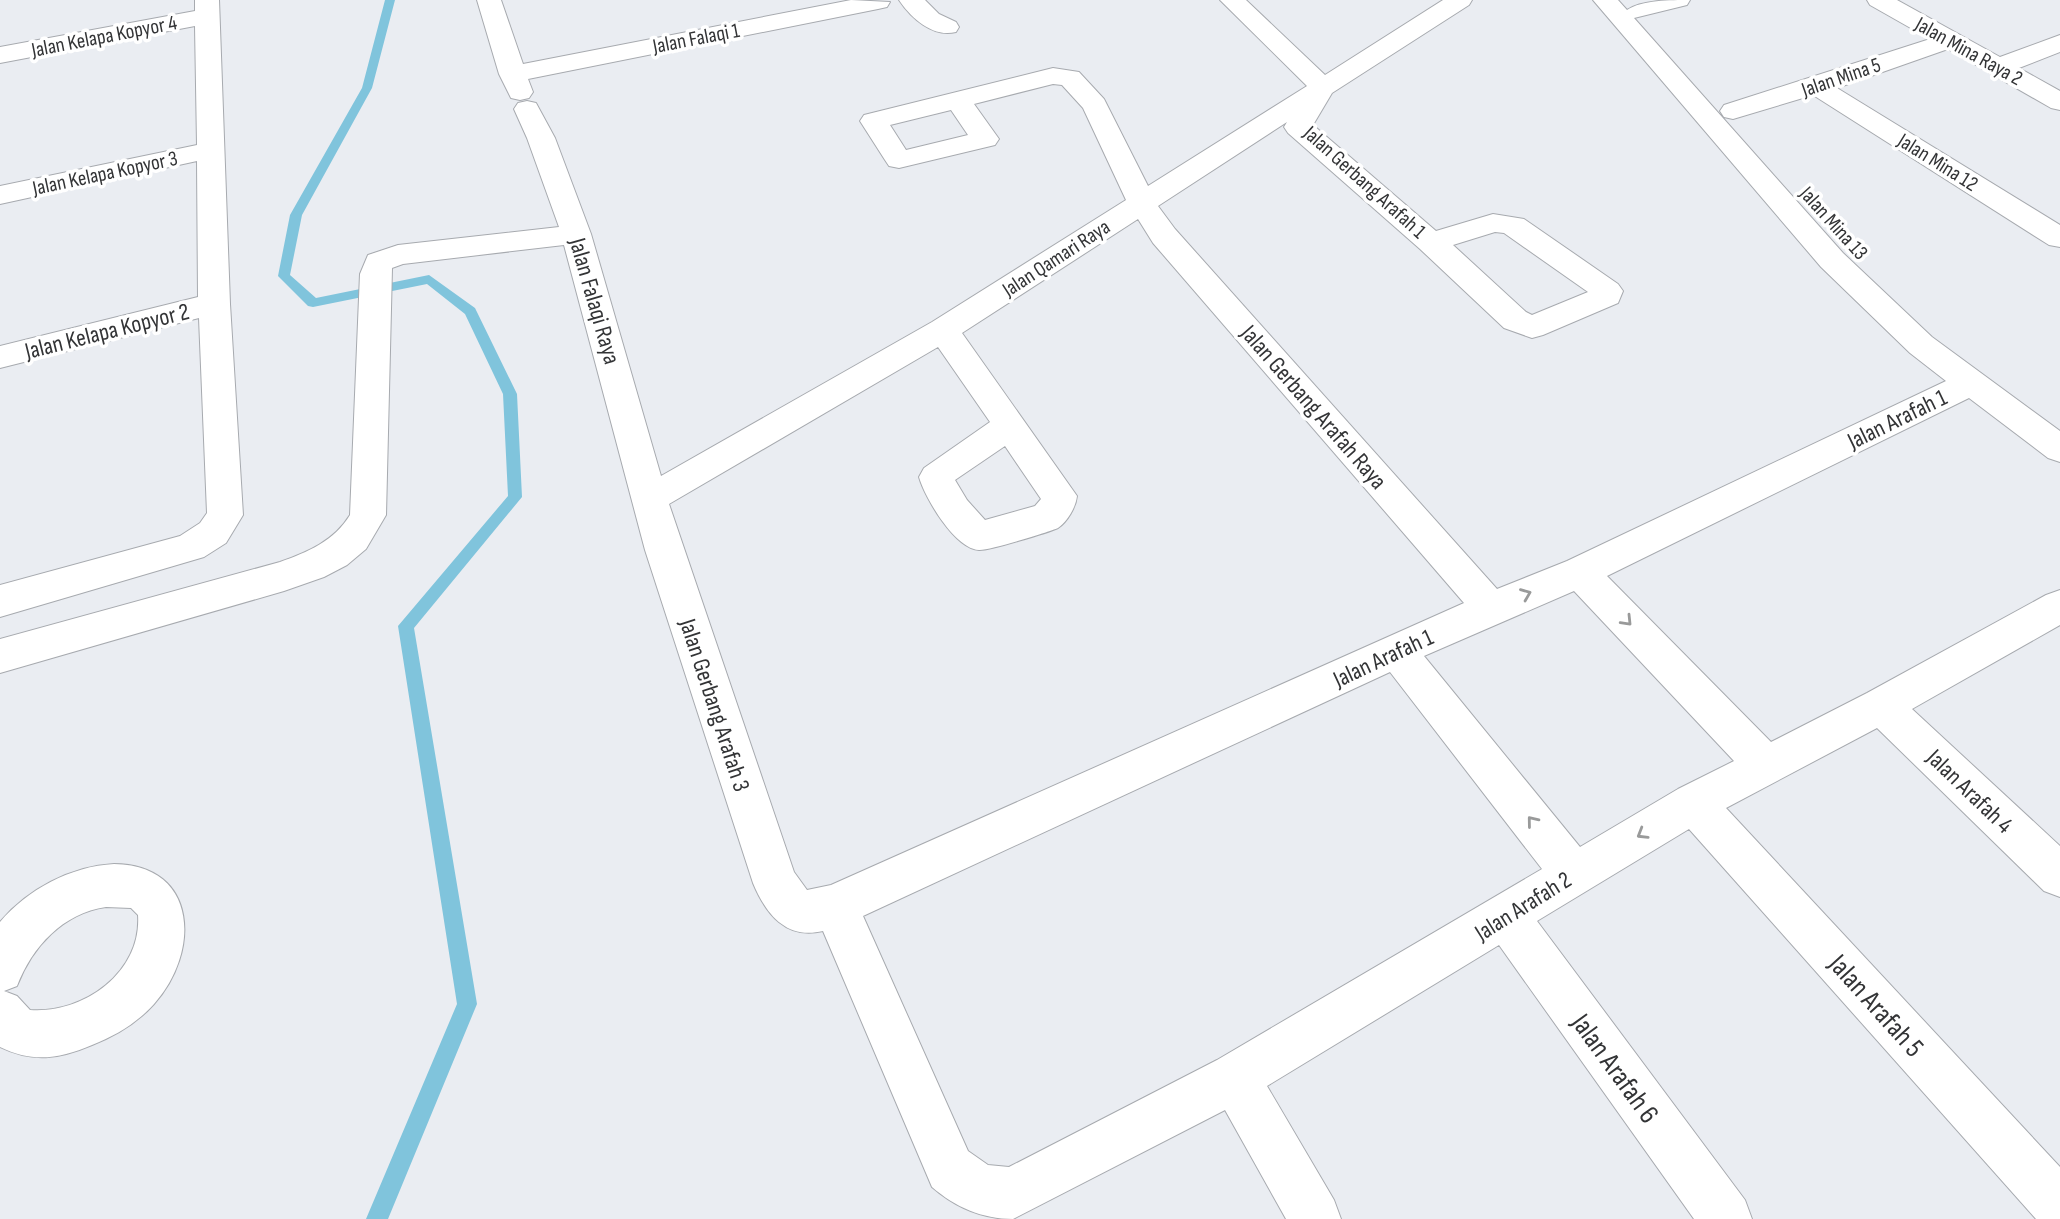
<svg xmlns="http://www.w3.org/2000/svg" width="2060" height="1219" font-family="'Sofia Sans Condensed',sans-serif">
<rect width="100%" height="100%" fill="#eaedf2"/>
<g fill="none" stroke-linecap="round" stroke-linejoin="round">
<path fill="#80c4dc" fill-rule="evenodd" d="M 385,0 L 395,0 L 372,88 L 302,215 L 290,275 L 316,298 L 429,275 L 475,308 L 517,394 L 522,497 L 414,628 L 477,1004 L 388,1219 L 366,1219 L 457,1004 L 398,626 L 508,496 L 503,394 L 465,314 L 427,284 L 313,307 L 308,306 L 278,276 L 290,215 L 362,88 Z"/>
<defs>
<path id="street" d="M 195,0 L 219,0 L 230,304 L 243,515 L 226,543 L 204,557 L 0,617 L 0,585 L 180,536 L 200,523 L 207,513 L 199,318 L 0,368 L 0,346 L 198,297 L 197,161 L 0,204 L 0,186 L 197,145 L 195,26 L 0,63 L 0,47 L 195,11 Z
M 477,0 L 501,0 L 523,64 L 851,0 L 890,2 L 887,7 L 878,9 L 528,79 L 533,92 L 529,98 L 520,100 L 511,98 L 499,74 Z
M 899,0 L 925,0 L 939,14 L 956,22 L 959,27 L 956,32 C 933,38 911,18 899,0 Z
M 1220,0 L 1246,0 L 1325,75 L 1443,0 L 1472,0 L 1469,5 L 1332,93 L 1313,125 L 1436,231 L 1493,214 L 1524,219 L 1618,284 L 1623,291 L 1618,303 L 1543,335 L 1532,338 L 1504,328 L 1420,249 L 1288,133 L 1284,127 L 1287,122 L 1158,206 L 1175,229 L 1497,589 L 1567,561 L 1946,381 L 1910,353 L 1821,267 L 1593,0 L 1618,0 L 1627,10 C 1642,0 1670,0 1690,0 L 1687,5 L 1634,18 L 1843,253 L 1932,337 L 2060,431 L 2060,462 L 2048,458 L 1969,398 L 1607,576 L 1771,742 L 1867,693 L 2046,595 L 2060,590 L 2060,625 L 1912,709 L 2060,846 L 2060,897 L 2044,891 L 1877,728 L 1726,808 L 2060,1167 L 2060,1219 L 2036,1219 L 1689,829 L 1537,921 L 1745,1200 L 1752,1219 L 1694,1219 L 1499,945 L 1267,1086 L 1334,1200 L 1341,1219 L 1286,1219 L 1225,1110 L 1013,1219 C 982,1219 955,1207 932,1187 L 823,931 C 786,940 766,914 753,883 L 645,550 L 564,245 L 403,264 L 392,268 L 386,515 L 366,549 L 347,565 L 324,577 L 284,591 L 0,673 L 0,639 L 280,562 C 308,552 334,541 350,515 L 360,274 L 368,255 L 398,245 L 559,227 L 527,138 L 514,109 L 518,103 L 527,101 L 536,103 L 555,138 L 591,234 L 661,476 L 932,322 L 1126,200 L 1083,108 L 1062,85 L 1053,84 L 974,104 L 999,139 L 995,145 L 899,168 L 889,166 L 885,160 L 860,121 L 864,115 L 1053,68 L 1079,72 L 1104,99 L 1148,186 L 1307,86 ZM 951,110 L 968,135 L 906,150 L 890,125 ZM 1138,219 L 1153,243 L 1464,603 L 831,885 L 807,890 L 794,872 L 669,504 L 938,347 L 990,422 L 924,468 L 919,477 C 925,498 955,549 979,550 C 988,551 1049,532 1058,528 C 1067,522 1076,507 1077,496 L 962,333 ZM 1495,232 L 1504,233 L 1588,292 L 1532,315 L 1526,312 L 1453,245 ZM 1005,446 L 1041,499 L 1035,506 L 985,520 L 967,500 L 955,480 ZM 1574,591 L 1734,761 L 1678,789 L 1580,847 L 1424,656 ZM 1390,672 L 1542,869 L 1217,1060 L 1009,1167 L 988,1165 L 968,1151 L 863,916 Z
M 1867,0 L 1897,0 L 2000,57 L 2060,35 L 2060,52 L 2019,68 L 2060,91 L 2060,110 L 2051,108 L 1948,49 L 1837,88 L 2060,225 L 2060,247 L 2049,245 L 1813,95 L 1733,119 L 1724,117 L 1720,111 L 1724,105 L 1930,39 L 1870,5 Z
M 114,864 C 199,865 200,953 154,1004 C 137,1023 115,1036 92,1045 C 59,1059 33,1063 0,1047 L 0,922 C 27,890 71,866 114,864 ZM 106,907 L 131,908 L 138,915 C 142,972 84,1014 30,1010 L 17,996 L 4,991 L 17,986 C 32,947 63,913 106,907 Z"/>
</defs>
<use href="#street" stroke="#a7aaaf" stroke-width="2"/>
<use href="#street" fill="#fff" fill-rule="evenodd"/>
</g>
<defs><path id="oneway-chevron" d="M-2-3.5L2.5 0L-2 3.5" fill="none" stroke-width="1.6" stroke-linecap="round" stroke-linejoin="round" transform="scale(1.75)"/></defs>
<g stroke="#999a9a">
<use href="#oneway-chevron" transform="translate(1526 594) rotate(-22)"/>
<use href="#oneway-chevron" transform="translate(1627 621) rotate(46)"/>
<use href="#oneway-chevron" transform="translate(1532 821) rotate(-129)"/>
<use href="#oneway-chevron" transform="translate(1642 834) rotate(149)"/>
</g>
<g text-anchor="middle" stroke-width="7" stroke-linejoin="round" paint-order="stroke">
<g font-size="21" fill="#333436" stroke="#fff">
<text transform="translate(104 36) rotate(-11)" y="7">Jalan Kelapa Kopyor 4</text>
<text transform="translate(696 38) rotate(-11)" y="7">Jalan Falaqi 1</text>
<text transform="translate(1969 51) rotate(29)" y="7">Jalan Mina Raya 2</text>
<text transform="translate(1841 77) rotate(-19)" y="7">Jalan Mina 5</text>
<text transform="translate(1938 162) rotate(32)" y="7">Jalan Mina 12</text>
<text transform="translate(105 173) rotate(-12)" y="7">Jalan Kelapa Kopyor 3</text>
<text transform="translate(1365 182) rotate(42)" y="7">Jalan Gerbang Arafah 1</text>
<text transform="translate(1834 223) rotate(48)" y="7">Jalan Mina 13</text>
<text transform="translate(1056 258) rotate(-33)" y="7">Jalan Qamari Raya</text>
</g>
<g font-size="24" fill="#333436" stroke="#fff">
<text transform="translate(595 301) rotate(74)" y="8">Jalan Falaqi Raya</text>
<text transform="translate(107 331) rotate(-14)" y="8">Jalan Kelapa Kopyor 2</text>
<text transform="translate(1314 407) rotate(49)" y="8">Jalan Gerbang Arafah Raya</text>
<text transform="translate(1897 419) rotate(-26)" y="8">Jalan Arafah 1</text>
<text transform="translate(1383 658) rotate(-25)" y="8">Jalan Arafah 1</text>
<text transform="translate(715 705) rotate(72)" y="8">Jalan Gerbang Arafah 3</text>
<text transform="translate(1970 791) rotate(44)" y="8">Jalan Arafah 4</text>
<text transform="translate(1523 906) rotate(-32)" y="8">Jalan Arafah 2</text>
</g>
<g font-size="28" fill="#333436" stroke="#fff">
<text transform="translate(1877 1005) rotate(48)" y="10">Jalan Arafah 5</text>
<text transform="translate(1616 1068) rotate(54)" y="10">Jalan Arafah 6</text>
</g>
</g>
</svg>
